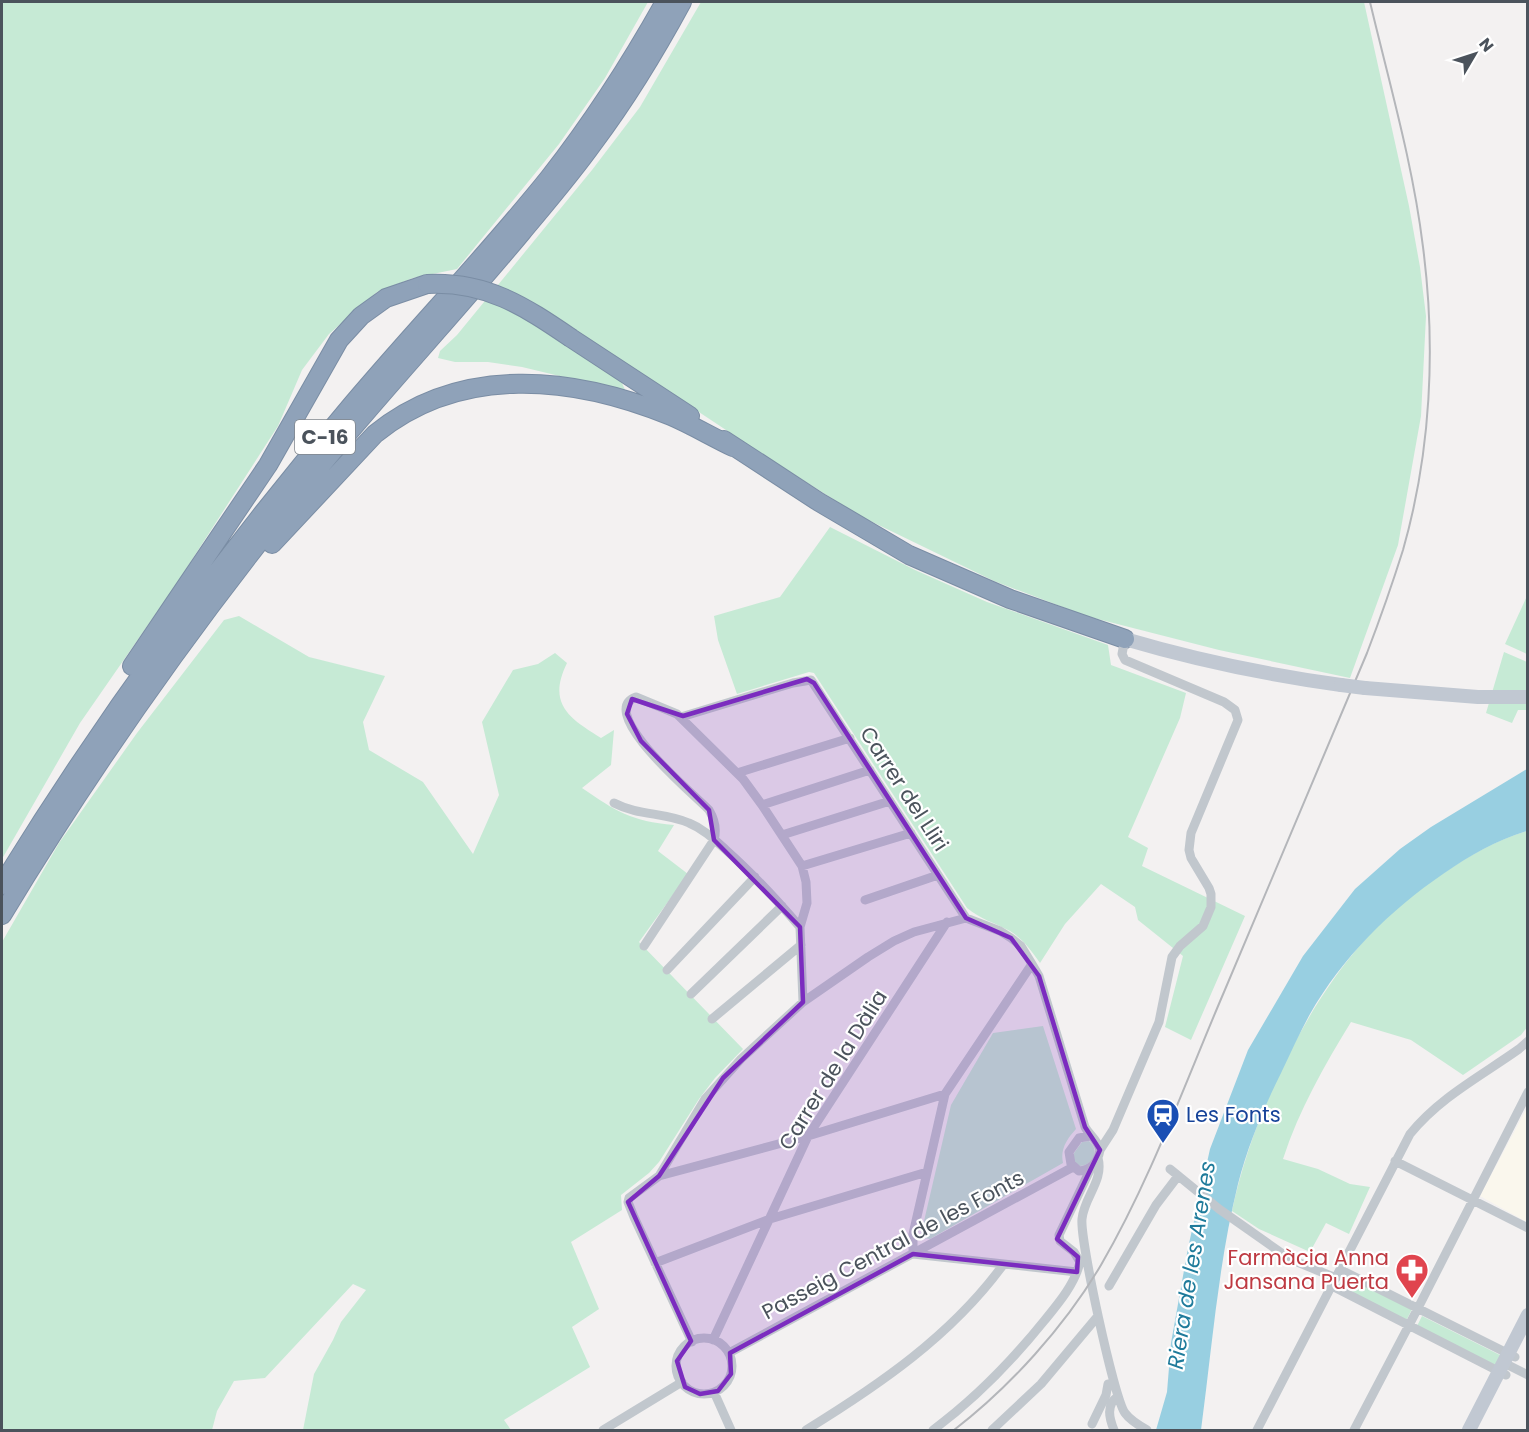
<svg xmlns="http://www.w3.org/2000/svg" width="1529" height="1432" font-family="Poppins,sans-serif">
<rect width="100%" height="100%" fill="#f3f1f1"/>
<path fill="#faf7ed" d="M 1527,1108 L 1527,1222 L 1480,1196 Z"/>
<path fill="#c6ead5" d="M 2,2 L 648,2 L 605,78 L 559,144 L 457,269 L 413,278 L 377,292 L 329,334 L 302,370 L 278,426 L 175,586 L 80,723 L 2,859 Z
M 701,2 L 1364,2 L 1409,206 L 1420,267 L 1426,316 L 1421,416 L 1398,545 L 1350,678 L 1219,650 L 1086,616 L 994,581 L 860,516 L 768,458 L 574,329 L 566,332 L 622,383 L 626,392 L 522,367 L 488,362 L 455,362 L 438,358 L 440,351 L 457,335 L 592,170 L 640,107 Z
M 830,527 L 915,570 L 987,602 L 1108,645 L 1111,665 L 1186,693 L 1180,718 L 1128,837 L 1148,848 L 1142,866 L 1245,916 L 1191,1040 L 1165,1027 L 1183,956 L 1138,920 L 1135,907 L 1101,884 L 1065,924 L 1040,963 C 1031,950 1023,939 1010,931 C 995,923 980,919 967,908 L 814,673 L 809,672 L 737,694 L 718,640 L 714,616 L 780,597 Z
M 1527,596 L 1527,654 L 1505,644 Z
M 239,616 L 309,657 L 385,676 L 363,722 L 369,750 L 423,782 L 473,854 L 499,795 L 482,722 L 513,670 L 538,664 L 555,653 L 567,663 C 547,704 569,718 601,738 L 614,730 L 611,765 L 582,788 C 617,812 631,821 674,825 L 658,851 L 688,874 L 639,942 L 743,1049 L 715,1078 L 699,1099 L 659,1162 L 649,1173 L 621,1195 L 622,1210 L 571,1242 L 599,1309 L 572,1327 L 590,1367 L 504,1420 L 511,1430 L 303,1430 L 314,1374 L 333,1340 L 341,1322 L 366,1290 L 353,1284 L 265,1378 L 234,1381 L 217,1411 L 212,1430 L 2,1430 L 2,942 L 59,843 L 137,733 L 224,620 Z
M 1504,652 L 1527,662 L 1527,710 L 1518,710 L 1512,723 L 1486,713 Z
M 1527,831 L 1528,1026 L 1521,1035 L 1463,1075 L 1411,1040 L 1351,1022 C 1324,1066 1299,1110 1283,1159 L 1318,1169 L 1350,1184 L 1370,1187 L 1349,1234 L 1326,1223 L 1310,1252 L 1259,1229 L 1232,1211 C 1253,1109 1318,975 1398,907 C 1412,895 1427,884 1442,874 C 1469,856 1496,840 1527,831 Z
M 1043,1026 L 1076,1129 C 1067,1139 1060,1149 1063,1163 L 930,1239 L 924,1238 L 921,1234 L 951,1105 L 993,1033 Z
M 1089,1141 C 1100,1150 1094,1165 1080,1166 L 1074,1162 L 1074,1153 L 1082,1142 Z
M 1344,1275 L 1412,1309 L 1407,1319 L 1405,1320 L 1339,1285 Z
M 1422,1316 L 1502,1356 L 1497,1366 L 1417,1326 Z"/>
<path fill="#98cfe1" d="M 1527,769 L 1527,831 C 1497,840 1469,856 1443,874 C 1390,910 1342,958 1310,1014 C 1300,1032 1291,1052 1282,1071 C 1264,1107 1248,1145 1238,1184 C 1218,1265 1212,1348 1201,1430 L 1156,1430 L 1167,1392 L 1171,1343 L 1188,1248 L 1210,1149 L 1248,1050 L 1303,956 L 1355,889 L 1400,849 L 1431,827 Z"/>
<g fill="none" stroke-linecap="round" stroke-linejoin="round">
<defs>
<path id="highway" d="M 571,338 L 690,416
M 724,440 L 819,502 L 909,555 L 1010,599 L 1125,639
M 272,544 L 375,434 C 461,364 573,376 671,416 C 692,425 712,437 733,447
M 132,666 L 268,465 L 339,340 L 361,316 L 386,298 L 427,284
M 2,885 C 104,719 219,562 345,413 C 411,334 484,259 549,178 C 592,123 631,63 665,2
M 2,915 C 95,761 199,614 313,475 C 381,392 454,314 522,232 C 547,202 572,173 594,142 C 627,98 656,50 682,2"/>
</defs>
<use href="#highway" stroke="#7a8da4" stroke-width="20"/>
<path stroke="#c1c7cd" stroke-width="9" d="M 681,717 L 793,683 L 811,680 L 966,918
M 737,773 L 850,738
M 614,803 C 639,816 664,812 689,823 C 704,829 715,840 726,850 C 753,874 777,900 800,927
M 762,805 L 870,770
M 782,835 L 890,801
M 802,866 L 911,833
M 865,900 L 938,875
M 644,946 L 714,840 C 717,829 715,820 709,810 C 698,798 594,712 636,697 L 677,714 L 743,779 L 762,805 L 802,866 L 806,882 L 807,903 L 800,927 L 803,1002
M 1032,964 L 945,1094 L 913,1234 L 913,1254 L 1077,1272
M 667,970 L 755,877
M 691,994 L 782,906
M 712,1019 L 801,945
M 1100,1150 L 1113,1130 L 1159,1022 L 1172,957 L 1180,946 L 1203,926 L 1211,907 L 1211,894 L 1209,888 L 1191,858 L 1189,850 L 1191,833 L 1238,720 L 1235,710 L 1224,702 L 1125,660 L 1122,654 L 1125,639
M 1098,1158 C 1104,1181 1084,1197 1082,1219 C 1080,1240 1114,1398 1125,1413 C 1130,1420 1140,1426 1147,1430
M 1395,1161 L 1528,1228
M 1170,1169 L 1219,1209 L 1290,1259 L 1336,1278
M 659,1176 L 705,1099 L 741,1059 L 803,1002 L 868,957 L 894,941 L 914,932 L 966,918 L 1000,931 L 1011,938 L 1021,946 L 1032,964 L 1039,976 L 1085,1127 C 1090,1136 1098,1140 1100,1150 C 1098,1162 1092,1170 1079,1171 L 1071,1164 L 1069,1152 L 1079,1138 L 1090,1136
M 655,1263 L 770,1219 L 927,1172
M 1341,1270 L 1515,1357
M 1109,1286 L 1156,1205 L 1178,1176
M 1332,1286 L 1506,1375
M676 1366a28 28 0 1 1 56 0a28 28 0 1 1-56 0Z
M 713,1340 L 808,1136 L 947,922
M 692,1342 L 634,1217 L 628,1202 L 629,1198 L 659,1176 L 808,1136 L 945,1094
M 729,1353 L 1073,1167
M 1510,1366 L 1528,1375
M 714,1392 L 731,1430
M 1092,1424 L 1106,1395 L 1108,1384
M 603,1430 L 682,1382
M 806,1430 C 879,1385 951,1336 1003,1265
M 933,1430 C 975,1399 1011,1362 1044,1321 C 1058,1304 1075,1284 1080,1262 L 1074,1252 L 1060,1241 L 1059,1235 L 1091,1168
M 992,1430 L 1041,1384 L 1098,1316
M 1114,1430 C 1109,1418 1106,1405 1118,1396
M 1257,1430 L 1410,1134 C 1440,1097 1481,1076 1519,1049 L 1528,1041
M 1354,1430 L 1418,1308 L 1528,1092"/>
<path stroke="#c1c8d2" stroke-width="14" d="M 1125,639 C 1196,660 1268,675 1341,685
M 1365,688 L 1478,697 L 1528,697
M 1469,1430 L 1528,1315"/>
<use href="#highway" stroke="#8fa2b9" stroke-width="18"/>
<path stroke="#b4b6ba" stroke-width="2" d="M 954,1430 C 1010,1387 1065,1326 1101,1265 C 1151,1179 1185,1083 1224,992 C 1271,879 1319,766 1367,653 C 1380,619 1392,585 1403,550 C 1431,452 1436,347 1423,247 C 1413,164 1389,82 1370,2"/>
<defs>
<path id="highway-bridge" d="M 427,284 C 486,281 524,306 571,338"/>
</defs>
<use href="#highway-bridge" stroke="#7a8da4" stroke-width="20" stroke-linecap="butt"/>
<path stroke="#c1c8d2" stroke-width="14" d="M 1341,685 L 1365,688"/>
<use href="#highway-bridge" stroke="#8fa2b9" stroke-width="18"/>
</g>
<path fill="#7b2cbf" fill-opacity="0.2" stroke="#7b2cbf" stroke-width="4.5" stroke-linejoin="round" d="M 807,679 L 814,683 L 966,918 L 1011,938 L 1039,976 L 1085,1127 L 1100,1150 L 1057,1239 L 1078,1257 L 1077,1272 L 913,1254 L 730,1353 L 731,1374 L 718,1391 L 700,1394 L 685,1387 L 677,1361 L 691,1341 L 628,1202 L 659,1176 L 723,1078 L 803,1002 L 800,927 L 714,840 L 709,810 L 641,741 L 627,714 L 632,699 L 683,716 Z"/>
<defs>
<symbol id="station-pin" viewBox="-11 -11 22 30"><path d="M0 17L-7.5 6A9.5 9.5 0 1 1 7.5 6Z" fill="#1a4fb4" stroke="#fff"/><path d="M-3-6H3Q5-6 5-4V2Q5 4 3 4L4.5 6H3L1.5 4h-3L-3 6H-4.5L-3 4Q-5 4-5 2V-4Q-5-6-3-6ZM-3.5-4v3h7v-3ZM-3.5 1v1.5H-2V1ZM2 1v1.5H3.5V1Z" fill="#fff"/></symbol>
<symbol id="pharmacy-pin" viewBox="-11 -11 22 30"><path d="M0 17L-7.5 6A9.5 9.5 0 1 1 7.5 6Z" fill="#e0444e" stroke="#fff"/><path d="M-2-6h4v4h4v4h-4v4h-4v-4h-4v-4h4Z" fill="#fff"/></symbol>
</defs>
<g fill-rule="evenodd">
<use href="#station-pin" x="1144" y="1096" width="38" height="52"/>
<use href="#pharmacy-pin" x="1393" y="1251" width="38" height="52"/>
</g>
<g text-anchor="middle" stroke-width="4.5" stroke-linejoin="round" paint-order="stroke">
<rect fill="#fff" stroke="#81878d" stroke-width="1.5" x="295" y="420" width="60" height="34" rx="4.5"/>
<g font-size="20" font-weight="bold" fill="#4b535c">
<text x="325" y="444">C-16</text>
</g>
<g font-size="21" fill="#4b535c" stroke="#fff">
<text transform="translate(904 789) rotate(57)" y="7">Carrer del Lliri</text>
<text transform="translate(833 1070) rotate(-58)" y="7">Carrer de la Dàlia</text>
<text transform="translate(893 1245) rotate(-28)" y="7">Passeig Central de les Fonts</text>
</g>
<g font-size="21" fill="#164399" stroke="#fff" text-anchor="start">
<text x="1186" y="1122">Les Fonts</text>
</g>
<g font-size="21" fill="#be3a42" stroke="#fff" text-anchor="end">
<text x="1389" y="1265">Farmàcia Anna<tspan x="1389" dy="24">Jansana Puerta</tspan></text>
</g>
<g font-size="22" font-style="italic" fill="#1f7b9b" stroke="#fff">
<text transform="translate(1191 1265) rotate(-81)" y="8">Riera de les Arenes</text>
</g>
</g>
<rect width="1529" height="1432" fill="none" stroke="#4b535c" stroke-width="6"/>
<g transform="translate(1475 54) rotate(51)" stroke="#ffffff" stroke-width="4.5" paint-order="stroke">
<path d="M0-4.5L10 22L0 15L-10 22Z" fill="#4b535c"/>
<text y="-9" font-size="16" font-weight="bold" text-anchor="middle" fill="#4b535c">N</text>
</g>
</svg>
